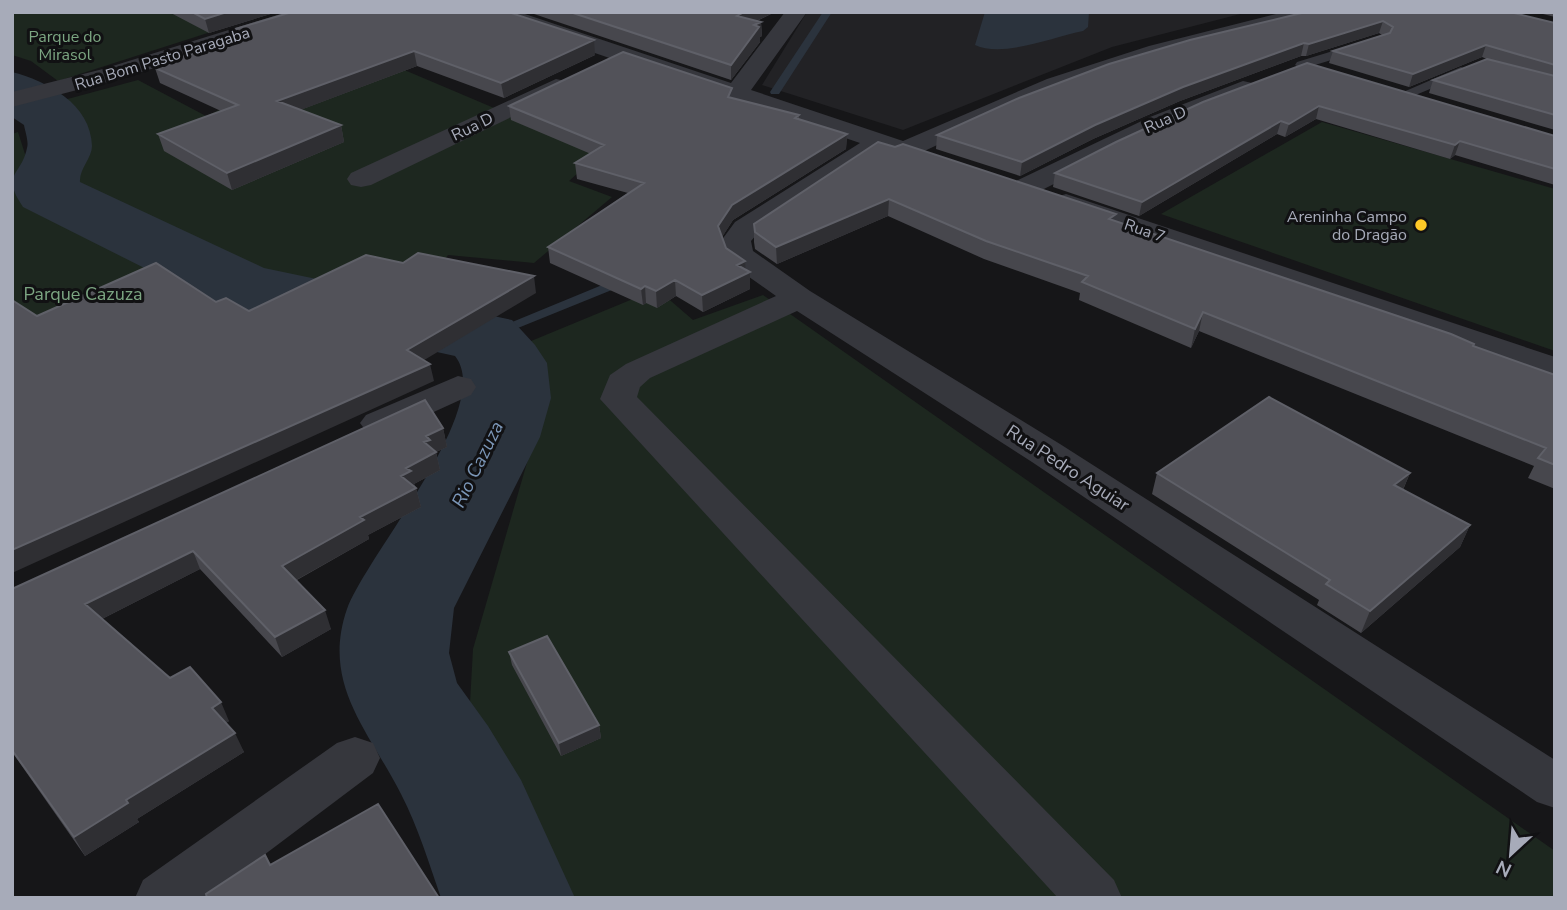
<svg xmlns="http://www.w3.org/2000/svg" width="1567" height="910" font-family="'Nunito Sans',sans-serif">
<rect width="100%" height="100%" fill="#161618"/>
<path fill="#222225" d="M 807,12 L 1248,12 L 1112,47 L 903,130 L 762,85 Z"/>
<path fill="#1d271f" d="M 12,12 L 184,12 L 217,30 L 58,81 L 31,61 L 12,55 Z
M 369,55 L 600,153 L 569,181 L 612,197 L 534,263 L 448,255 L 423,289 L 472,319 L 230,264 L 83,197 L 42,139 L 49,104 L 138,80 L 206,116 L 253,94 Z
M 1322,122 L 1555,189 L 1555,351 L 1161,214 Z
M 18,132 L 38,195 L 241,296 L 52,385 L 12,360 L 12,134 Z
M 657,289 L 693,320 L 763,295 L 1555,851 L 1555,898 L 541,898 L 468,739 L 473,649 L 535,435 L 519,346 Z"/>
<path fill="#2b333d" d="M 985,12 L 1089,12 L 1088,27 L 1083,31 C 1053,37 1003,58 975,45 Z"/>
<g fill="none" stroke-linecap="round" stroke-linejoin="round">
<path fill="#2b333d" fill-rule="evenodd" d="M 823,12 L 832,12 L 779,94 L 771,94 L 770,92 Z
M 624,276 L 629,277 L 629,283 L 488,340 L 483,341 L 476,337 Z"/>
<path fill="#2b333d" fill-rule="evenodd" d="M 12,72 C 47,81 91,104 92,146 C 92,158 79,169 80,182 L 264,268 L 512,320 L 535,345 L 547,363 L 551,398 L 540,437 L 454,608 L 449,653 L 457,683 L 488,726 L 521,780 L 575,898 L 441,898 C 429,863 418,827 401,794 C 369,731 321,684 347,609 C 367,554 496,407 455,356 L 214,303 L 23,207 C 0,173 21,177 27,148 C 29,142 25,131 24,125 L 12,117 Z"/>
<path fill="#36373d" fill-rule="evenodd" d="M 1359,43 L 1364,44 L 1364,50 L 1302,69 L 1295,65 L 1297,62 Z
M 1461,67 L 1468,71 L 1466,74 L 1406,99 L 1396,99 L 1394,96 Z"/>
<path fill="#36373d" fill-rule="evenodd" d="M 287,12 L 321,12 L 318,17 L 119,79 L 12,107 L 12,92 L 103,69 Z
M 486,12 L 519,12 L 731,83 L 785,12 L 807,12 L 751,90 L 903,141 L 1047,79 L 1149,46 L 1284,12 L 1327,12 L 1324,17 C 1272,29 1219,40 1168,55 C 1080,80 996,116 914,156 L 905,158 L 883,152 L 757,234 L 751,241 L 753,251 L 810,291 L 1060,444 L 1555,760 L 1555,808 L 1537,802 L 1032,462 L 797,311 L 650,378 L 640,387 L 637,397 L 1114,880 L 1122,898 L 1058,898 L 600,399 L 610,375 L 626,364 L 776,296 L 728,262 L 721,241 L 735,222 L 860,143 L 489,17 Z
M 556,79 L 565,81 L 568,86 L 565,91 L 371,185 L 361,187 L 351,185 L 347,179 L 351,173 Z
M 1243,81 L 1252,83 L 1255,88 L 1252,93 L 1141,140 L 1032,195 L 1022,197 L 1012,195 L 1008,189 L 1012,183 L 1150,117 Z
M 1066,194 L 1555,357 L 1555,379 L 1056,209 L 1052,203 L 1056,197 Z
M 458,376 L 471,379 L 476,387 L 471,395 L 392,431 L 379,434 L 366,431 L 360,423 L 366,415 Z
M 355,737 L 373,743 L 380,758 L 373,773 L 207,898 L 135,898 L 143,880 L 337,743 Z"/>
</g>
<path fill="#47474d" d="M 169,12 L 277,12 L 209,33 Z
M 528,12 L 775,12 L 757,21 L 761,22 L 762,36 L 760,37 L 760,42 L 731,80 Z
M 1306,12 L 1555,23 L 1555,130 L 1429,93 L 1433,80 L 1489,60 L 1482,57 L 1409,87 L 1329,63 L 1333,51 L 1382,35 L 1379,33 L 1306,56 L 1301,56 L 1180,101 L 1093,139 L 1020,176 L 936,149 L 937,135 Z
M 1535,12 L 1555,12 L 1555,17 Z
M 232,30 L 595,55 L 504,98 L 417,66 L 300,110 L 341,125 L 344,142 L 232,190 L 164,151 L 158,134 L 221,111 L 160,83 L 155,68 L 172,63 L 172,60 L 235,39 Z
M 1307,63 L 1555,136 L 1555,185 L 1455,155 L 1450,159 L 1316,119 L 1285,137 L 1277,134 L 1139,216 L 1053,187 L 1055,173 Z
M 732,98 L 799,115 L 799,120 L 847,134 L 846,149 L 733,220 L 722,237 L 726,248 L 745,261 L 745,270 L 750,289 L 703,312 L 676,296 L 657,308 L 646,303 L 643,305 L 550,263 L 548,247 L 628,193 L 577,179 L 575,163 L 591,154 L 511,120 L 509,106 Z
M 878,142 L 1115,221 L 1555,375 L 1555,489 L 1528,478 L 1534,466 L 1199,331 L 1191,348 L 1079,300 L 1080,293 L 984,259 L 888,216 L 777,264 L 755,249 L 754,242 L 754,224 Z
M 443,428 L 447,447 L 436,452 L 440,470 L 414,484 L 416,488 L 421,507 L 368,535 L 369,539 L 297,580 L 331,629 L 282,657 L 200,569 L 102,619 L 170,678 L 229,721 L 226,723 L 244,752 L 137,819 L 139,822 L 85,856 L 12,752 L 12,589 Z
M 1157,473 L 1410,473 L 1403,490 L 1470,525 L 1460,547 L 1361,633 L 1317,605 L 1319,600 L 1152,494 Z
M 509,652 L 599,725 L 601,738 L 561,756 L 512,665 Z"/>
<path fill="#2f2f33" d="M 227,12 L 277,12 L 209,33 L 205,19 Z
M 744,12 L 775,12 L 737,30 L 737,16 Z
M 1383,21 L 1379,33 L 1306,56 L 1309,44 Z
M 761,22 L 762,36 L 760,37 L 760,42 L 731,80 L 731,65 L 754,25 Z
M 594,40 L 595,55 L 504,98 L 501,83 Z
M 1304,43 L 1301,56 L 1180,101 L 1093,139 L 1020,176 L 1022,162 L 1095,125 L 1183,87 Z
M 1486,45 L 1482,57 L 1409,87 L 1413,74 Z
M 414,51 L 417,66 L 282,117 L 277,101 Z
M 1319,106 L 1316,119 L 1285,137 L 1289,124 Z
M 1281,121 L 1277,134 L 1139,216 L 1142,202 Z
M 341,125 L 344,142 L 232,190 L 227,173 Z
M 847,134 L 846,149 L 733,220 L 719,242 L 718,226 L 732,205 Z
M 1460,141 L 1455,155 L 1450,159 L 1455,145 Z
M 889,199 L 888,216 L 777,264 L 776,247 Z
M 745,261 L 746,274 L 750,272 L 750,289 L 703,312 L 702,295 L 737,265 Z
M 534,276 L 536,293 L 411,368 L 407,350 Z
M 675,280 L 676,296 L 657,308 L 656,291 Z
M 645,286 L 646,303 L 643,305 L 641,289 Z
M 1203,312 L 1199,331 L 1191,348 L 1195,329 Z
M 430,364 L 434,381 L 12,573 L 12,550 Z
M 443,428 L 447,447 L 436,452 L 440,470 L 414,484 L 415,489 L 416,488 L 421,507 L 368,535 L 369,539 L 289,584 L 282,566 L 360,517 L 401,476 L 424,442 L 426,436 Z
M 1410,473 L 1401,494 L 1394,485 Z
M 1470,525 L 1460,547 L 1361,633 L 1370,611 Z
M 193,551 L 200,569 L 94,623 L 85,604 Z
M 325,610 L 331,629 L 282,657 L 275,637 Z
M 221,702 L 229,721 L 220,727 L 212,708 Z
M 599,725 L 601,738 L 561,756 L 559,743 Z
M 235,733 L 244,752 L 137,819 L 139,822 L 85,856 L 74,837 L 126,800 Z"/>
<path fill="#525259" stroke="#5f6068" stroke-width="2" d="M 192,12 L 227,12 L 205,19 Z
M 292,12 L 508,12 L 594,40 L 501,83 L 414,51 L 277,101 L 341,125 L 227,173 L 158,134 L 238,105 L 155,68 L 175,62 L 172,60 L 245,36 L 232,30 Z
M 570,12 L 744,12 L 737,16 L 761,22 L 754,25 L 759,27 L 731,65 Z
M 1306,12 L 1510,12 L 1555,23 L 1555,65 L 1486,45 L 1413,74 L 1333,51 L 1390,33 L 1393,27 L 1383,21 L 1309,44 L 1304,43 L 1183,87 L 1095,125 L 1022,162 L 937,135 L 1019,98 L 1109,64 L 1190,40 Z
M 623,52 L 732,88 L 728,97 L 799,115 L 795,118 L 847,134 L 732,205 L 718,226 L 726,248 L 745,261 L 737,265 L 750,272 L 702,295 L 675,280 L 656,291 L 645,286 L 641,289 L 548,247 L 644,183 L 575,163 L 604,145 L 509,106 Z
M 1487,59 L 1555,76 L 1555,115 L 1433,80 Z
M 1307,63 L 1555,136 L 1555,169 L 1460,141 L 1455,145 L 1319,106 L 1289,124 L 1281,121 L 1142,202 L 1055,173 L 1116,142 L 1203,102 Z
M 878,142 L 895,147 L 903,144 L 1116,214 L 1109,219 L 1451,334 L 1474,344 L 1473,346 L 1555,375 L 1555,465 L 1538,458 L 1546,448 L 1203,312 L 1195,329 L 1082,282 L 1088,276 L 986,241 L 889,199 L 776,247 L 755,232 L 754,224 Z
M 418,253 L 534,276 L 407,350 L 430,364 L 12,550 L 12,300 L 37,316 L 156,263 L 216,302 L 226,298 L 249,311 L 366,255 L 403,263 Z
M 1269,397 L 1410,473 L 1394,485 L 1470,525 L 1370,611 L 1326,584 L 1330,580 L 1157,473 Z
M 425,400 L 443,428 L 426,436 L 430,440 L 424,442 L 436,452 L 406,468 L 411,471 L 401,476 L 416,488 L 360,517 L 364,520 L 282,566 L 325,610 L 275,637 L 193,551 L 85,604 L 170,678 L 190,667 L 221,702 L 212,708 L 235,733 L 126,800 L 128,803 L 74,837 L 12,750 L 12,589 Z
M 547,636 L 599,725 L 559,743 L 509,652 Z
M 378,804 L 439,898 L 207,898 L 206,894 L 265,855 L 270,865 Z"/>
<circle fill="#ffc927" stroke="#111113" stroke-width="2.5" cx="1421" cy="225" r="7"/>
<g text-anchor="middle" stroke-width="6" stroke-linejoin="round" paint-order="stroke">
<g font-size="16" fill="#7ca682" stroke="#111113">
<text x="65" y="42">Parque do<tspan x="65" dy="18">Mirasol</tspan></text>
</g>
<g font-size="16" fill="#a7abb9" stroke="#111113">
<text transform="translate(162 58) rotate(-17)" y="6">Rua Bom Pasto Paragaba</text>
<text transform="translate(1165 119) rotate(-24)" y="6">Rua D</text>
<text transform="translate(472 126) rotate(-26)" y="6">Rua D</text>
<text transform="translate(1145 230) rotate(19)" y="6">Rua 7</text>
</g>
<g font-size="16" fill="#a7abb9" stroke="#111113" text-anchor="end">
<text x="1407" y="222">Areninha Campo<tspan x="1407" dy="18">do Dragão</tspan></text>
</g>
<g font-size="18" fill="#7ca682" stroke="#111113">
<text x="83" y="300">Parque Cazuza</text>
</g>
<g font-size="18" fill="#a7abb9" stroke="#111113">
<text transform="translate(1068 468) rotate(33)" y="6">Rua Pedro Aguiar</text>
</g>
<g font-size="19" font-style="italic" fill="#7b96b7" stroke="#111113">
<text transform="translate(477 464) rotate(-64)" y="7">Rio Cazuza</text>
</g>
</g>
<rect width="1567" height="910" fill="none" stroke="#a7abb9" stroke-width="28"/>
<g transform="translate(1511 854) rotate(206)" stroke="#111113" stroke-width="5" paint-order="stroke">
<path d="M0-5L12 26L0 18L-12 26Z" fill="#a7abb9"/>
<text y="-10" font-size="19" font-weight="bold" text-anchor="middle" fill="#a7abb9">N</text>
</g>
</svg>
